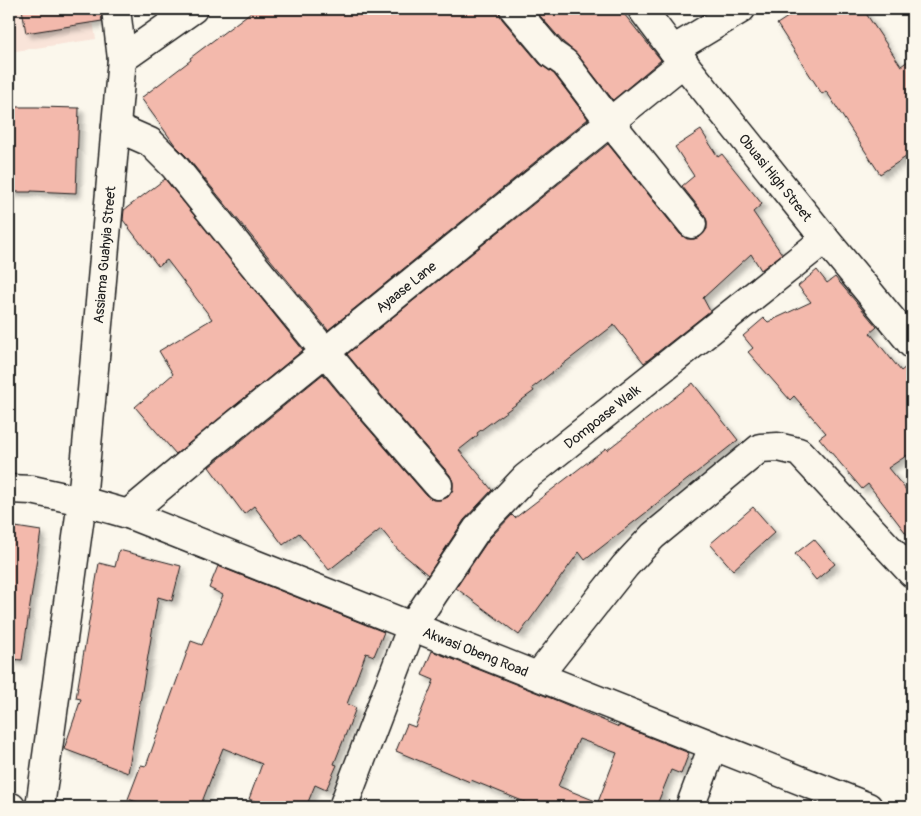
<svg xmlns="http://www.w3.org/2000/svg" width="921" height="816" font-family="Pangolin,sans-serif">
<defs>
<filter id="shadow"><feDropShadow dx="4.5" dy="4.5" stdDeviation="2.5" flood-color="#0004"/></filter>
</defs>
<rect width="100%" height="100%" fill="#fbf7ec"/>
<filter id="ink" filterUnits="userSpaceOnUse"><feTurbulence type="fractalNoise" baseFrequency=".02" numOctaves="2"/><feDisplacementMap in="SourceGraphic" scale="10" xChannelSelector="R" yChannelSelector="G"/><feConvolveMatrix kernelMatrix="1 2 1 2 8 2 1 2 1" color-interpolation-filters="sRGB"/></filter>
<g filter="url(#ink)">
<path fill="#f9e4d9" d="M 9,9 L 91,9 L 96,39 L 9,52 Z"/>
<path fill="#f3b9ac" stroke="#1c1c1c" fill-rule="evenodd" filter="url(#shadow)" d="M 22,9 L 101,9 L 102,21 L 26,33 Z
M 255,9 L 499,9 L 499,12 L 502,19 L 540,64 L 554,74 L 588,119 L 328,330 L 186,156 L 175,145 L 141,98 L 191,60 L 190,58 Z
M 534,9 L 620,9 L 661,60 L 613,100 L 577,54 L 563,42 Z
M 800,9 L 863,9 L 901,66 L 912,58 L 912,153 L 880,174 L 826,91 L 822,94 L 777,24 Z
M 9,107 L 37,107 L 79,108 L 76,193 L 31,191 L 31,192 L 9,192 Z
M 701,130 L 718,157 L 722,154 L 762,204 L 753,212 L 782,254 L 761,270 L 751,254 L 703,298 L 710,311 L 644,363 L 614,325 L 532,388 L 534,391 L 477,433 L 478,435 L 459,450 L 492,490 L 464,520 L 428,575 L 398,550 L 381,529 L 329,570 L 299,533 L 283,545 L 254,506 L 244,514 L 209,467 L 323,374 L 361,420 L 426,495 L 433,500 L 440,500 L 448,497 L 453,490 L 453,482 L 450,475 L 385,400 L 347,354 L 608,144 L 680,234 L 687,239 L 694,239 L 701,236 L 707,229 L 707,221 L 704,214 L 682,186 L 694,176 L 675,147 Z
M 165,179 L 303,350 L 176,454 L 135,407 L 173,374 L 159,351 L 212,319 L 167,260 L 158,266 L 123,220 L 124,210 Z
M 817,270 L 827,283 L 835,277 L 877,327 L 870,333 L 901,371 L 912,362 L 912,452 L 888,468 L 912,497 L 912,541 L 868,484 L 862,489 L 819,438 L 826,433 L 794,396 L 790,400 L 748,352 L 753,348 L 743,336 L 764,318 L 768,322 L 811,302 L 798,286 Z
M 693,383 L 738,440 L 651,508 L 652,508 L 585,560 L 579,552 L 519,635 L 456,588 L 489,539 L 512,515 L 515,518 L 606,448 L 607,450 Z
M 753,507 L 775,532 L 733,570 L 710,544 Z
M 9,526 L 41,531 L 22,660 L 9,659 Z
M 814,539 L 835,564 L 816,580 L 795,554 Z
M 119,550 L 181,566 L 172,601 L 158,597 L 128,773 L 64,749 L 81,699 L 76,698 L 99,563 L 115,567 Z
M 218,566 L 384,632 L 374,656 L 366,653 L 347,704 L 356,708 L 334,764 L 337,765 L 326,790 L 315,785 L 306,807 L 269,807 L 249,799 L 262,764 L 223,748 L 200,807 L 151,807 L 128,799 L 141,765 L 146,766 L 191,641 L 202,645 L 223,595 L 209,588 Z
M 432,651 L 558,701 L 619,727 L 619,725 L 689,753 L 681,774 L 671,770 L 656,807 L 537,807 L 471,780 L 470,782 L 396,751 L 407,724 L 415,727 L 434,680 L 422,675 ZM 579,739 L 617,753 L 598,802 L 558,786 Z"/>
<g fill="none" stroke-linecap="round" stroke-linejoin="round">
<defs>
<g id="minor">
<path d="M 514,9 L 552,54 L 565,63 L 610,122 L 692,224"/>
<path d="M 673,50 L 741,9"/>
<path d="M 122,59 L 193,9"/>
<path d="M 116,127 L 150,142 L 174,166 L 243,252 L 373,410 L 438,485"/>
<path id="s1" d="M 9,489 L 32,490 L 82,501 L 128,514 L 868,807"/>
<path id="s2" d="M 128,514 L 219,438 L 684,62"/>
<path d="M 538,676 L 625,566 L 653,536 L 760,448 L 778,447 L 799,452 L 912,573"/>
<path d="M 9,807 L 11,807"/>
<path id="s3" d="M 40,807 L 82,501 L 122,59 L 116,9"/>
<path id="s4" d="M 343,807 L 412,626 L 477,529 L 525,478 L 825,239"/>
<path d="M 690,807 L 713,746"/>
</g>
<g id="major">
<path id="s5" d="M 642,9 L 673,50 L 825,239 L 912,344"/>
</g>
</defs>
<use href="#minor" stroke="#1c1c1c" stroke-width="31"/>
<use href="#major" stroke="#1c1c1c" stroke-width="31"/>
<use href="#minor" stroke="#fbf7ec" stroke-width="28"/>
<use href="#major" stroke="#fbf7ec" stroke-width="28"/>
</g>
</g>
<g text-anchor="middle" stroke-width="4" stroke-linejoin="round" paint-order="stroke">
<g font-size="14" fill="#1c1c1c" stroke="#fbf7ec">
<text dy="5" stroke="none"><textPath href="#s5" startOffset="215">Obuasi High Street</textPath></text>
<text dy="5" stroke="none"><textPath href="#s3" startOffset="556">Assiama Guahyia Street</textPath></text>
<text dy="5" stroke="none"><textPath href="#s2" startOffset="359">Ayaase Lane</textPath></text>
<text dy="5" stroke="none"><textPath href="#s4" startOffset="479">Dompoase Walk</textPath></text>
<text dy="5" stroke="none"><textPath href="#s1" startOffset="496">Akwasi Obeng Road</textPath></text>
</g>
</g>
<rect width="921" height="816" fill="none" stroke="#fbf7ec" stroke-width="30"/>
<rect x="15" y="15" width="891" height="786" fill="none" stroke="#1c1c1c" stroke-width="2" filter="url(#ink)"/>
</svg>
